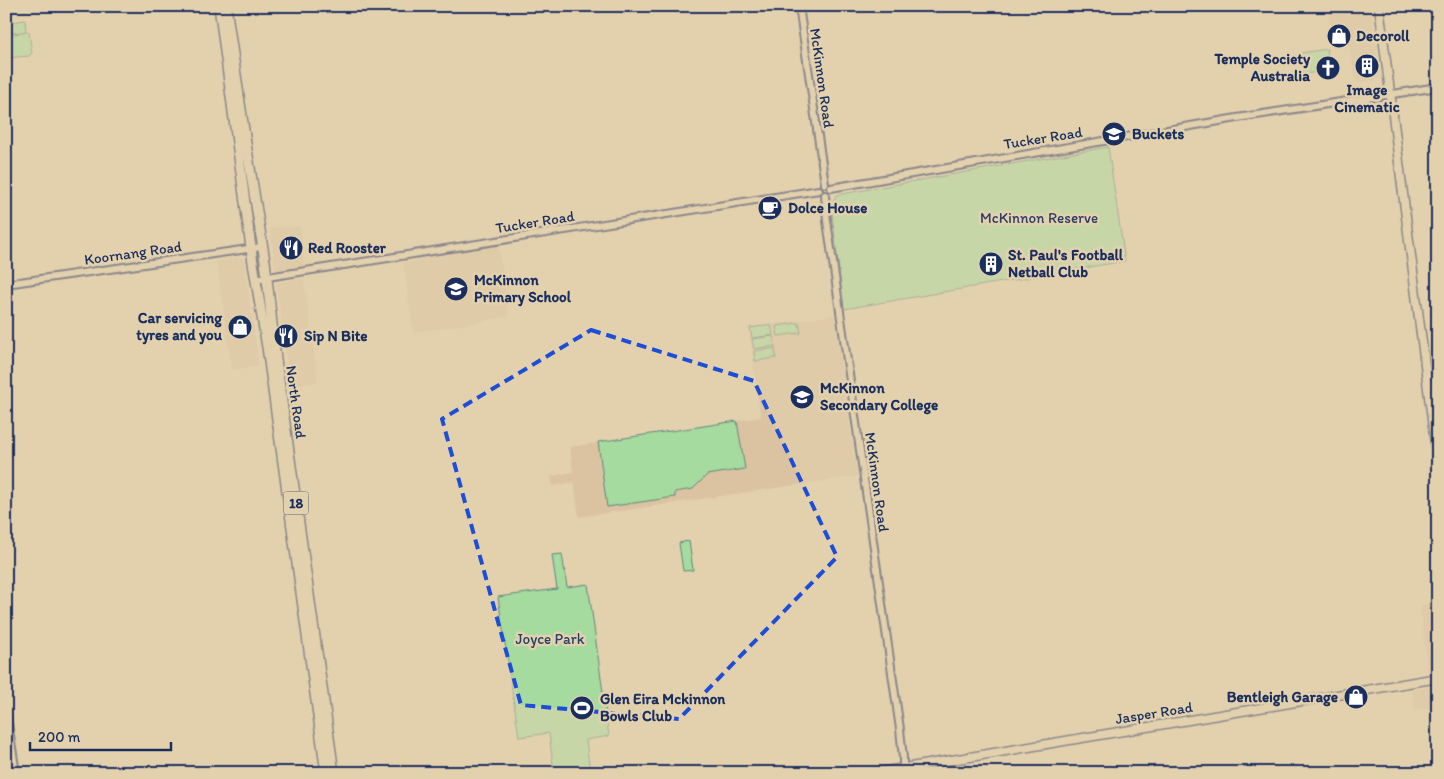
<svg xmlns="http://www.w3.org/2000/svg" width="1444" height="779" font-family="Itim,sans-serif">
<rect width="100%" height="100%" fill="#e3d1ae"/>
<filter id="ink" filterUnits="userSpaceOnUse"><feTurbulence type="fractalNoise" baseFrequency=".02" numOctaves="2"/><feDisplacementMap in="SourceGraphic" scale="10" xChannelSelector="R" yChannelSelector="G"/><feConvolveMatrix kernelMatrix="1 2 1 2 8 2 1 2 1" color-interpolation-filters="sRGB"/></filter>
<g filter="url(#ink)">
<path fill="#dbc3a1" d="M 1327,6 L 1371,6 L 1381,79 L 1356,83 L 1349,46 L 1332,48 Z
M 300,226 L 304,266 L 275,270 L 270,228 Z
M 499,246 L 509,316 L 508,317 L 413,333 L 403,262 Z
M 241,257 L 244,259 L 259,366 L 232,370 L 216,261 Z
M 304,278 L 318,382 L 290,386 L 276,283 Z
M 835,315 L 854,457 L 855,457 L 858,476 L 579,517 L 574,482 L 553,486 L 551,476 L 573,472 L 570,447 L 761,417 L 748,327 Z
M 1438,602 L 1438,671 L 1428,673 L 1420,605 Z
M 1438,685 L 1438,707 L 1415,711 L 1412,690 Z"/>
<path fill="#a5db9e" stroke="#60857e" d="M 25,20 L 26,31 L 6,34 L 6,23 Z
M 29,32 L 32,53 L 29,56 L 6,58 L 6,35 Z
M 1327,49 L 1330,73 L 1319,75 L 1318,72 L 1304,74 L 1301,53 Z
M 1108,147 L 1125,261 L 844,309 L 831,206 L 836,195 Z
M 799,323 L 801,333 L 778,336 L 776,326 Z
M 771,325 L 773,335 L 752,338 L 750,328 Z
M 773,336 L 775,346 L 754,349 L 752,339 Z
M 775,348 L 776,358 L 755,361 L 754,351 Z
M 737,421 L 745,469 L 707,475 L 693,489 L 675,492 L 675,497 L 607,507 L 598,442 Z
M 689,541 L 693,570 L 683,571 L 679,543 Z
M 562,554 L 567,587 L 588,584 L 609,736 L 586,740 L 590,773 L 554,773 L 549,733 L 519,737 L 498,597 L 557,589 L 552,555 Z"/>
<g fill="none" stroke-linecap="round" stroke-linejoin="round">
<defs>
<path id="tertiary" d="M 799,6 L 825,184
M 831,188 L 1237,118 L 1438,87
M 825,195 L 827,221 L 900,729 L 903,758 L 903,773
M 255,279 L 819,190
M 6,284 L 262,247
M 6,710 L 16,773"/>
<path id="secondary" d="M 1379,6 L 1438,467
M 875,773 L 1438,678"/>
<path id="trunk" d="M 219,6 L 253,263 L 267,347 L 326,773
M 226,6 L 245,137 L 265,261 L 276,359 L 334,773"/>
</defs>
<use href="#tertiary" stroke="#1b2f5e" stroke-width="10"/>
<use href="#secondary" stroke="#1b2f5e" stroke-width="11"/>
<use href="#trunk" stroke="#1b2f5e" stroke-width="12"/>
<use href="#tertiary" stroke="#e3d1ae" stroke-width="6"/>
<use href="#secondary" stroke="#e3d1ae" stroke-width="8"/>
<use href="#trunk" stroke="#e3d1ae" stroke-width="9"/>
</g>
</g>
<path d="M0 0H1444V779H0ZM 591,330 L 754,381 L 837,557 L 679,719 L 521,705 L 442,419 Z" fill="#e3d1ae" fill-opacity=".55" fill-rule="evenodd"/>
<path fill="none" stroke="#1d4ed8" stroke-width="4" stroke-dasharray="10 6" stroke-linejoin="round" d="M 591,330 L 754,381 L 837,557 L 679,719 L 521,705 L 442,419 Z"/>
<defs>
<symbol id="shop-disc" viewBox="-11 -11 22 22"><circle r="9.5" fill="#1b2f5e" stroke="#e3d1ae"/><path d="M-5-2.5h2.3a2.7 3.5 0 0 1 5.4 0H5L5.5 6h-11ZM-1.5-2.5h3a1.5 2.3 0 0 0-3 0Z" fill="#fff"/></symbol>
<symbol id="building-disc" viewBox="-11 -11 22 22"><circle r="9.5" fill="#1b2f5e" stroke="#e3d1ae"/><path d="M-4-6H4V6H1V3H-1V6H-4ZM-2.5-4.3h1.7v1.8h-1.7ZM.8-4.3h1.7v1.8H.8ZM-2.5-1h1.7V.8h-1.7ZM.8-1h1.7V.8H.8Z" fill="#fff"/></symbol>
<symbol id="church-disc" viewBox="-11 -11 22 22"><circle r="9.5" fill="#1b2f5e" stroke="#e3d1ae"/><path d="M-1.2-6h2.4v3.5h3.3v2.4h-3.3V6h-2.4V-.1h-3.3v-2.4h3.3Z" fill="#fff"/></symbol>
<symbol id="school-disc" viewBox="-11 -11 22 22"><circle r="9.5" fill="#1b2f5e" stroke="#e3d1ae"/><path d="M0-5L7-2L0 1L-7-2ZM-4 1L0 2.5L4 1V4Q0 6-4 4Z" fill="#fff"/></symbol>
<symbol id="cafe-disc" viewBox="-11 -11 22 22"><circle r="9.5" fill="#1b2f5e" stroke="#e3d1ae"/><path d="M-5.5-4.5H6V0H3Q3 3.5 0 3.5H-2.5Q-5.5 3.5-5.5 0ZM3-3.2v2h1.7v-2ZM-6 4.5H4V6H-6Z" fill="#fff"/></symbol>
<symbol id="restaurant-disc" viewBox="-11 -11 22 22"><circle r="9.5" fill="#1b2f5e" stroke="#e3d1ae"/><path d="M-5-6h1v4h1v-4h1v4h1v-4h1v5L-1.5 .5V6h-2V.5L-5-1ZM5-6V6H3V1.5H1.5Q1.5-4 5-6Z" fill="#fff"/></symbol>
<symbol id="stadium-disc" viewBox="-11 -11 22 22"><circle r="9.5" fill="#1b2f5e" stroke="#e3d1ae"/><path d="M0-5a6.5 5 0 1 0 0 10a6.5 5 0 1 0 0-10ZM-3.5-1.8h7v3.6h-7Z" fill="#fff"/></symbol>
</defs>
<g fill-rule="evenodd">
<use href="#shop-disc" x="1325" y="22" width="28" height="28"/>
<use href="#building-disc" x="1353" y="52" width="28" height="28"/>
<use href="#church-disc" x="1314" y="54" width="28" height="28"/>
<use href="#school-disc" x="1100" y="120" width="28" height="28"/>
<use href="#cafe-disc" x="756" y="194" width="28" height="28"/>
<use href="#restaurant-disc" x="277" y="234" width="28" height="28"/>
<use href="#building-disc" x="977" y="250" width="28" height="28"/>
<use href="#school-disc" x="442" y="275" width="28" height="28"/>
<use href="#shop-disc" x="226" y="313" width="28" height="28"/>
<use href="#restaurant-disc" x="272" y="322" width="28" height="28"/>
<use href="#school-disc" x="788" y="383" width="28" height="28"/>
<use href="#shop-disc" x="1342" y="683" width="28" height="28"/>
<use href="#stadium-disc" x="568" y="694" width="28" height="28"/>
</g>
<g text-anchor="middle" stroke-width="5" stroke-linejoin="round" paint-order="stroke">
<rect fill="#e3d1ae" stroke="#576076" stroke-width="1" x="283.5" y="491.5" width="25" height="23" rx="4"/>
<g font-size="14" font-weight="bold" fill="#1b2f5e">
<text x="296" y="508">18</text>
</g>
<g font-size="15" font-weight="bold" fill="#1b2f5e" stroke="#e3d1ae" text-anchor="start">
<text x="1356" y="41">Decoroll</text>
<text x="1310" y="64" text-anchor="end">Temple Society<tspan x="1310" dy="17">Australia</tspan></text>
<text x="1367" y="95" text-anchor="middle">Image<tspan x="1367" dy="17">Cinematic</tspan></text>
<text x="1132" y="139">Buckets</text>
<text x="788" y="213">Dolce House</text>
<text x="308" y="253">Red Rooster</text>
<text x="1008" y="260">St. Paul's Football<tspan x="1008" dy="17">Netball Club</tspan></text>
<text x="474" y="285">McKinnon<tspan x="474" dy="17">Primary School</tspan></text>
<text x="222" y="323" text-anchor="end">Car servicing<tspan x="222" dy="17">tyres and you</tspan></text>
<text x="304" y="341">Sip N Bite</text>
<text x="820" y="393">McKinnon<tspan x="820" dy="17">Secondary College</tspan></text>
<text x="1338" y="702" text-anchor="end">Bentleigh Garage</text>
<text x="600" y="704">Glen Eira Mckinnon<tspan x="600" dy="17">Bowls Club</tspan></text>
</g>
<g font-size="15" fill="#1b2f5e" stroke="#e3d1ae">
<text transform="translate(822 78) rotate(82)" y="5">McKinnon Road</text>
<text transform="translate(1043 138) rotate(-9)" y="5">Tucker Road</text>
<text transform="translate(535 222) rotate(-9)" y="5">Tucker Road</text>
<text transform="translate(133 253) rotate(-8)" y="5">Koornang Road</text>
<text transform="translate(296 402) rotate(82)" y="5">North Road</text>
<text transform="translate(877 482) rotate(82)" y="5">McKinnon Road</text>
<text transform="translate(1154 713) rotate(-9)" y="5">Jasper Road</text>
</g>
<g font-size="15" fill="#294064" stroke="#e3d1ae">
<text x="1039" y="223">McKinnon Reserve</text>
<text x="550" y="644">Joyce Park</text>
</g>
</g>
<rect width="1444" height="779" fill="none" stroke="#e3d1ae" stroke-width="25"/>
<rect x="12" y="12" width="1419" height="754" fill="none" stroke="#1b2f5e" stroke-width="2" filter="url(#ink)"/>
<path d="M30 742v8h141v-8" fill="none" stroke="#1b2f5e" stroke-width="2.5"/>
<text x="38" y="742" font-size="15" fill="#1b2f5e" stroke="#e3d1ae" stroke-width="4" paint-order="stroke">200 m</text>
</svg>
